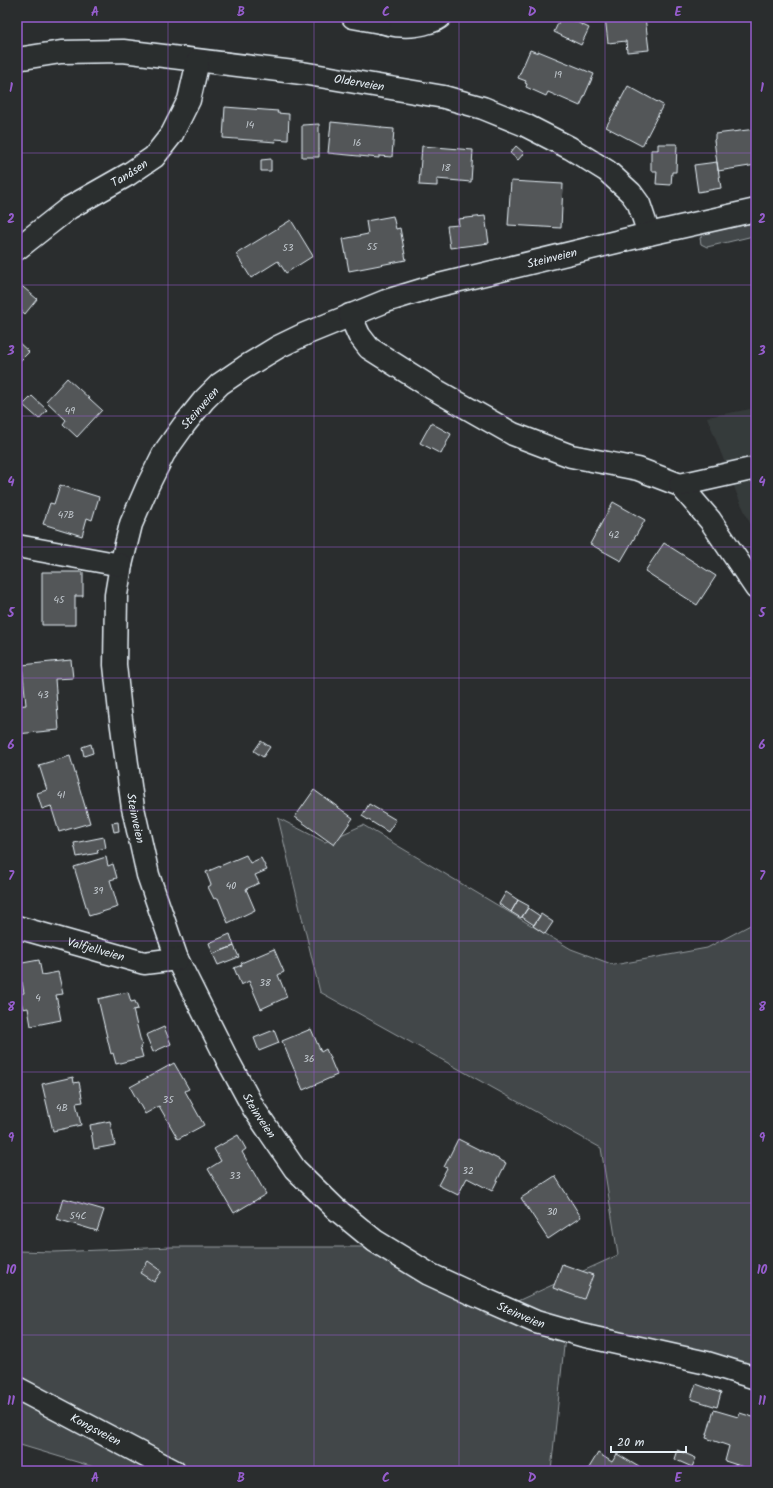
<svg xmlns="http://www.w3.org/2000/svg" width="773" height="1488" font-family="Kalam,sans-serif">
<rect width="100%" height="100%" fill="#2a2d2e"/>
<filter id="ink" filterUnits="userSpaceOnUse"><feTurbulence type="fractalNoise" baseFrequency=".025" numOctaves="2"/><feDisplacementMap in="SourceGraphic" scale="8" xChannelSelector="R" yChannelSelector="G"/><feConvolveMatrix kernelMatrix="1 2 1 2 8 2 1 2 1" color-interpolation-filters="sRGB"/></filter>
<g filter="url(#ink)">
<path fill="#363a3b" d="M 756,408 L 756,536 L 738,497 L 707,417 Z"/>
<path fill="#424648" stroke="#959ca0" d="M 749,224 L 755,224 L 755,233 L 749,237 L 707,247 L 701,244 L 700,238 L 704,233 Z
M 278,818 L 325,842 L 363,825 L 571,949 L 614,965 L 707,948 L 756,922 L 756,1378 L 566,1327 L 551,1471 L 107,1471 L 17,1444 L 17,1251 L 54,1252 L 171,1247 L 379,1247 L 487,1315 L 618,1255 L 601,1148 L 320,992 Z"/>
<path fill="#535759" stroke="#e8f1f8" d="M 561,17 L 566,17 L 589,28 L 581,45 L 554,32 Z
M 605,17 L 645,17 L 649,50 L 627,52 L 626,41 L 608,43 Z
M 530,50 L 538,53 L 538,51 L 594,74 L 580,106 L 548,92 L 546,96 L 526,87 L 527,84 L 525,83 L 526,81 L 518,78 Z
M 628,86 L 663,105 L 642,146 L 606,127 Z
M 225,107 L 278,111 L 277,113 L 289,114 L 288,140 L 275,139 L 276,142 L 223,138 Z
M 331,122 L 381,127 L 381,128 L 394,129 L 392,157 L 379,156 L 379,158 L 328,153 Z
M 319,124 L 319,157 L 302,157 L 302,125 Z
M 756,129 L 756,165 L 718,171 L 714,140 L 715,139 L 715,134 Z
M 658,144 L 677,144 L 676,172 L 672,172 L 671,185 L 656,184 L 657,171 L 651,171 L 651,150 L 658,150 Z
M 422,146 L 473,150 L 471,182 L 437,179 L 437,186 L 419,185 Z
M 516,146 L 524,153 L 518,160 L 510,153 Z
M 271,159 L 271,171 L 261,171 L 261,160 Z
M 717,162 L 721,188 L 698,192 L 694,165 Z
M 17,180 L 20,196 L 17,197 Z
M 511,181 L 563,184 L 561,228 L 508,225 Z
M 393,216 L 396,229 L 400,228 L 406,260 L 349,271 L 343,239 L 368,234 L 366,221 Z
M 485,216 L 489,243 L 450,248 L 447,226 L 459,225 L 458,219 Z
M 291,220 L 313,256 L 286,273 L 278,261 L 251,278 L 236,254 Z
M 17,282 L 37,299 L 25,314 L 17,307 Z
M 17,341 L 29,352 L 17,364 Z
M 67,378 L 102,410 L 77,437 L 63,424 L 66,420 L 46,401 Z
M 32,396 L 47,410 L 39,419 L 23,405 Z
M 431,423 L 451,434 L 441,454 L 420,443 Z
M 60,485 L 99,497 L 92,520 L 87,518 L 82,536 L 43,524 L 50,503 L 54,504 Z
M 613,502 L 645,520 L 621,561 L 590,544 Z
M 664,543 L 716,576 L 697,605 L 645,571 Z
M 42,572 L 83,572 L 83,596 L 75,596 L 75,625 L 42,625 Z
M 71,660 L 73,678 L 55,679 L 59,730 L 17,734 L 17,706 L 26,705 L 22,665 Z
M 261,741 L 270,747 L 263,757 L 254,751 Z
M 91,744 L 93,753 L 84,756 L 82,747 Z
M 70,756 L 90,823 L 59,832 L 51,806 L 42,809 L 37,793 L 47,790 L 39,765 Z
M 314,790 L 353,818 L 334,845 L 295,817 Z
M 369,804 L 396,820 L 388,832 L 362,816 Z
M 118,822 L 119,831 L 114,832 L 112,823 Z
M 104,837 L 106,848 L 97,850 L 98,853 L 77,857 L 74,843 Z
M 246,855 L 250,863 L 261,858 L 267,870 L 255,875 L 259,883 L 246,889 L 255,910 L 228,923 L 218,898 L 214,899 L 208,887 L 211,885 L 206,872 Z
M 106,857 L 108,866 L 113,864 L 117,878 L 110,880 L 118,907 L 89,916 L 74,867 Z
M 506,892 L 518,900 L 511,912 L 499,904 Z
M 518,900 L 529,906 L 521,918 L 511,912 Z
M 528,908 L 540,916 L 534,925 L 522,917 Z
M 541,914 L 553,922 L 545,934 L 533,926 Z
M 230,934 L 234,946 L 213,954 L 209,943 Z
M 234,946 L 239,957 L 218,965 L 213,954 Z
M 274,949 L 284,972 L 278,975 L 287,997 L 261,1009 L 249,981 L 241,985 L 234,968 L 242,965 L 241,963 Z
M 39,960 L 42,975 L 58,972 L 63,994 L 56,995 L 61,1020 L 31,1026 L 28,1008 L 23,1009 L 19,994 L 24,993 L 22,982 L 18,983 L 17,964 Z
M 128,992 L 131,1002 L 135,1001 L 138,1009 L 133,1010 L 142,1046 L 140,1047 L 143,1057 L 116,1064 L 113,1053 L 111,1054 L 98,999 Z
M 164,1027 L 171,1044 L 153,1052 L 146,1035 Z
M 311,1029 L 321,1052 L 326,1049 L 337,1075 L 303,1090 L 282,1041 Z
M 274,1030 L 279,1043 L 259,1051 L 254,1038 Z
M 174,1063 L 189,1089 L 185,1091 L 204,1125 L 178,1139 L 159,1106 L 145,1114 L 130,1087 Z
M 73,1077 L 74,1083 L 79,1082 L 83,1102 L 76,1103 L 81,1125 L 53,1131 L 42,1084 Z
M 110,1121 L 115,1145 L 94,1149 L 90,1125 Z
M 238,1135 L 246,1149 L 242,1152 L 266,1194 L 234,1213 L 208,1169 L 221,1161 L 214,1149 Z
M 458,1139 L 506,1163 L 492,1191 L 467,1178 L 458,1195 L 438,1185 L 447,1168 L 444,1167 Z
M 555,1176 L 581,1217 L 548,1239 L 521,1198 Z
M 63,1198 L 104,1210 L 97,1231 L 57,1219 Z
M 148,1261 L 162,1271 L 154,1282 L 140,1273 Z
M 562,1264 L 593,1275 L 584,1299 L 553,1288 Z
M 696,1384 L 721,1393 L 717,1407 L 691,1399 Z
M 714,1410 L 738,1417 L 740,1413 L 756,1418 L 756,1461 L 753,1470 L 725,1461 L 729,1446 L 706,1438 Z
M 677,1450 L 696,1458 L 692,1467 L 674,1459 Z
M 598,1453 L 612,1462 L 617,1454 L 644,1470 L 587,1471 Z"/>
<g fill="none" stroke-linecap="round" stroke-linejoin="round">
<defs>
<g id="minor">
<path d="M 368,17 C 388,26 408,29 429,22 C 433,21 437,20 440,17"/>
<path id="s1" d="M 17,59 L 61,52 L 123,51 L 302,73 L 444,97 L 483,108 L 525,125 L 570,148 L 607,171 L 631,193 L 639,204 L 649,234"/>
<path id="s2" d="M 756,210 L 649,234 L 435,286 L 386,301 L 305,334 L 278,347 L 245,367 L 220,384 L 204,400 L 184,425 L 164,453 L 148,485 L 131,524 L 121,565 L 116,595 L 115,665 L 120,712 L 133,808 L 148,875 L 177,959 L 227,1059 L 254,1109 L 295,1169 L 336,1209 L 375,1241 L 429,1274 L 470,1293 L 536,1322 L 581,1335 L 707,1363 L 756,1378"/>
<path id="s3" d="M 17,249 L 69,208 L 129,174 L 154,157 L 172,134 L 189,100 L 198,61"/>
<path d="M 350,315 L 359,335 L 369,348 L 432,388 L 513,434 L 571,456 L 638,469 L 680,485 L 710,520 L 756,588"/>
<path d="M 680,485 L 756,468"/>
<path d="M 17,546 L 121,565"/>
<path id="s4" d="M 17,927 L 144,963 L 177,959"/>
<path id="s5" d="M 17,1388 L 174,1471"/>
</g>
<path id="highway" d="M 353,17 L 380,22"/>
</defs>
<use href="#minor" stroke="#e8f1f8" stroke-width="25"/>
<use href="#highway" stroke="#e8f1f8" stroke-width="25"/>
<use href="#minor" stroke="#2a2d2e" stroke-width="22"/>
<use href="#highway" stroke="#2a2d2e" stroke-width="22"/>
</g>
</g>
<path fill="none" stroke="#965dcd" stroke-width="1" stroke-opacity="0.55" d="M 168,17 L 168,1471M 314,17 L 314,1471M 459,17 L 459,1471M 605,17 L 605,1471M 17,153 L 756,153M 17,285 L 756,285M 17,416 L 756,416M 17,547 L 756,547M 17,678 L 756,678M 17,810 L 756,810M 17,941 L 756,941M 17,1072 L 756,1072M 17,1203 L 756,1203M 17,1335 L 756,1335"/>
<g text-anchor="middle" stroke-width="3" stroke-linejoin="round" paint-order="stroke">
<g font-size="10" fill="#c3cad0">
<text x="558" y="78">19</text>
<text x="250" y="128">14</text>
<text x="357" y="146">16</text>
<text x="446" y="171">18</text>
<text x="372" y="250">55</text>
<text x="288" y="251">53</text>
<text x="70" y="414">49</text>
<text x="66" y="518">47B</text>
<text x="614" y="538">42</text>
<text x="59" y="603">45</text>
<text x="43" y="698">43</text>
<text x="61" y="798">41</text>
<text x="231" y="889">40</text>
<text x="98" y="894">39</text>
<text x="265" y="986">38</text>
<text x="38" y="1001">4</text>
<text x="309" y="1062">36</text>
<text x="168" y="1103">35</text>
<text x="62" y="1111">4B</text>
<text x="468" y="1174">32</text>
<text x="235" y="1179">33</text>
<text x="552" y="1215">30</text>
<text x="78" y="1219">54C</text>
</g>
<g font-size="12" fill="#e8f1f8" stroke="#2a2d2e">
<text dy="4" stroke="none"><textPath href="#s1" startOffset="345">Olderveien</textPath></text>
<text dy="4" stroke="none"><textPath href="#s3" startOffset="136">Tanåsen</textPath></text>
<text transform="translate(552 258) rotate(-14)" y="4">Steinveien</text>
<text transform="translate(200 408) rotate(-49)" y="4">Steinveien</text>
<text dy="4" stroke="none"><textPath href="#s2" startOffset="1032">Steinveien</textPath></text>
<text dy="4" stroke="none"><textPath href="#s4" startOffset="82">Valfjellveien</textPath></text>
<text dy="4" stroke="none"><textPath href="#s2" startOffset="1356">Steinveien</textPath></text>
<text dy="4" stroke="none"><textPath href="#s2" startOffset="1692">Steinveien</textPath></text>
<text dy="4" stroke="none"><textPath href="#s5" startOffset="89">Kongsveien</textPath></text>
</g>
</g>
<rect width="773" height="1488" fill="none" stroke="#2a2d2e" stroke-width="44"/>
<path d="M611 1446v6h75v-6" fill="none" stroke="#e8f1f8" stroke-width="2"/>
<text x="617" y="1446" font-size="12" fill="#e8f1f8" stroke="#2a2d2e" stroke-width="3" paint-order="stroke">20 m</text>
<rect x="22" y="22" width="729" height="1444" fill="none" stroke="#965dcd" stroke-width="1.5"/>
<g font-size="13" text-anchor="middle" font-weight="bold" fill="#965dcd">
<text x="95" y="16">A</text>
<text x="241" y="16">B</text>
<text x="386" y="16">C</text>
<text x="532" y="16">D</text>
<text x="678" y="16">E</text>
<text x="11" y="92">1</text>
<text x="762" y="92">1</text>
<text x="11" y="223">2</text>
<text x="762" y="223">2</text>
<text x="11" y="355">3</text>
<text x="762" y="355">3</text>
<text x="11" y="486">4</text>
<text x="762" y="486">4</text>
<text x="11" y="617">5</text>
<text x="762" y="617">5</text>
<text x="11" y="749">6</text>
<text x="762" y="749">6</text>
<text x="11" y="880">7</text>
<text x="762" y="880">7</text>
<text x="11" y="1011">8</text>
<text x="762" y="1011">8</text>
<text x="11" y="1142">9</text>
<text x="762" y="1142">9</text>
<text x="11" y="1274">10</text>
<text x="762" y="1274">10</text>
<text x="11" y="1405">11</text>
<text x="762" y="1405">11</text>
<text x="95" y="1482">A</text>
<text x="241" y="1482">B</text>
<text x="386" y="1482">C</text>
<text x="532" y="1482">D</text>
<text x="678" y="1482">E</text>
</g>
</svg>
